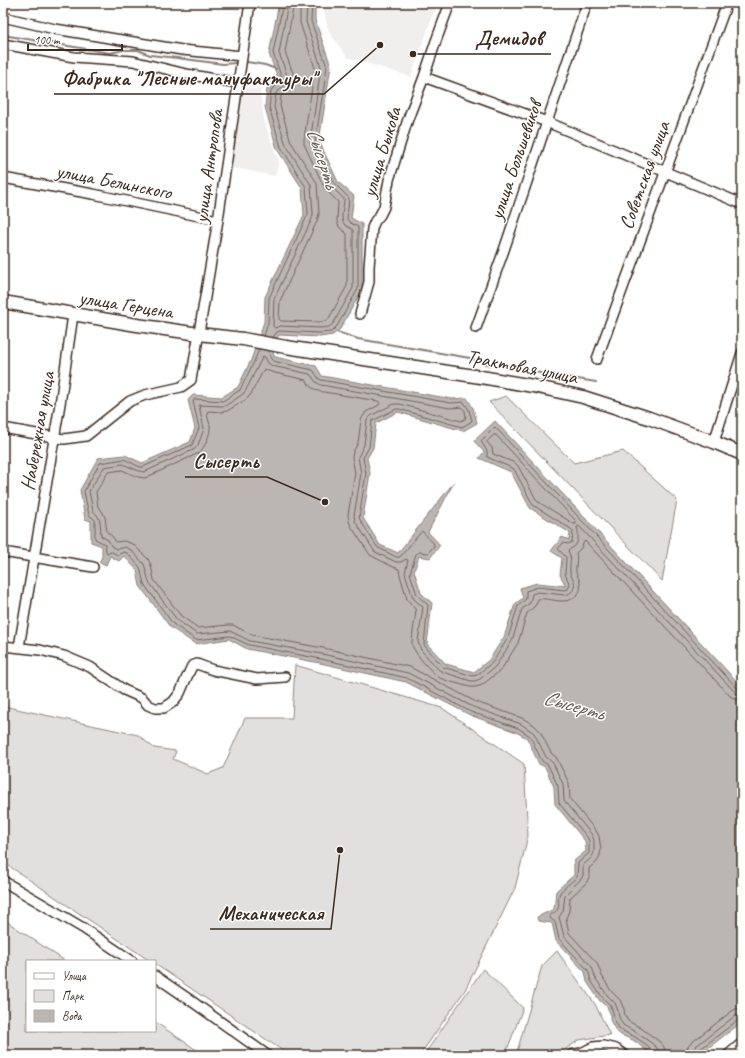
<svg xmlns="http://www.w3.org/2000/svg" width="745" height="1058" font-family="Caveat,sans-serif">
<rect width="100%" height="100%" fill="#fff"/>
<filter id="ink" filterUnits="userSpaceOnUse"><feTurbulence type="fractalNoise" baseFrequency=".025" numOctaves="2"/><feDisplacementMap in="SourceGraphic" scale="8" xChannelSelector="R" yChannelSelector="G"/><feConvolveMatrix kernelMatrix="1 2 1 2 8 2 1 2 1" color-interpolation-filters="sRGB"/></filter>
<g filter="url(#ink)">
<path fill="#f1efee" d="M 322,3 L 437,3 L 411,77 L 347,57 L 329,32 Z
M 242,87 L 260,89 L 264,121 L 279,162 L 275,176 L 229,167 Z"/>
<path fill="#e2e0de" stroke="#8e857e" d="M 506,396 L 574,463 L 623,451 L 677,500 L 662,581 L 489,402 Z
M 295,665 L 442,708 L 524,764 L 528,836 L 515,888 L 465,990 L 420,1055 L 289,1055 L 155,964 L 155,961 L 150,961 L 3,862 L 3,706 L 138,735 L 154,748 L 176,751 L 173,759 L 208,774 L 223,768 L 245,718 L 292,718 Z
M 3,919 L 65,961 L 27,961 L 27,1031 L 155,1031 L 155,1022 L 204,1055 L 3,1055 Z
M 557,951 L 595,1004 L 610,1035 L 579,1040 L 557,1055 L 516,1055 L 542,966 Z
M 483,969 L 523,1008 L 505,1055 L 424,1055 Z"/>
<path fill="#bcb6b3" stroke="#887e77" d="M 279,3 L 315,3 L 315,20 L 331,66 L 319,141 L 338,182 L 354,196 L 351,218 L 362,224 L 362,290 L 340,329 L 333,335 L 320,337 L 279,335 L 271,348 L 275,357 L 316,366 L 322,376 L 452,399 L 467,398 L 473,408 L 477,423 L 463,431 L 398,412 L 376,423 L 373,448 L 367,458 L 370,473 L 363,518 L 380,545 L 398,553 L 454,482 L 428,532 L 440,545 L 430,558 L 419,556 L 414,571 L 421,593 L 432,603 L 427,644 L 446,664 L 474,672 L 489,660 L 504,637 L 515,604 L 523,598 L 520,588 L 537,583 L 566,586 L 560,575 L 562,558 L 551,551 L 562,537 L 569,540 L 570,533 L 530,508 L 511,472 L 479,458 L 484,452 L 474,441 L 495,421 L 742,687 L 742,1022 L 699,1055 L 652,1055 L 633,1040 L 621,1035 L 616,1031 L 610,1020 L 610,1013 L 607,1007 L 600,1001 L 587,982 L 585,972 L 556,941 L 552,923 L 538,921 L 537,917 L 554,909 L 556,891 L 574,875 L 574,861 L 586,851 L 585,841 L 555,804 L 554,787 L 545,767 L 539,764 L 527,738 L 516,732 L 470,715 L 406,682 L 320,663 L 247,649 L 229,639 L 195,644 L 170,627 L 140,586 L 137,570 L 124,556 L 119,561 L 110,556 L 106,565 L 99,562 L 102,557 L 102,546 L 91,542 L 91,521 L 85,519 L 80,490 L 98,458 L 125,455 L 142,463 L 190,442 L 195,428 L 188,400 L 193,395 L 222,397 L 238,387 L 251,360 L 264,322 L 265,297 L 304,215 L 302,188 L 277,149 L 265,107 L 267,88 L 278,78 L 269,54 Z"/>
<g fill="none" stroke-linecap="round" stroke-linejoin="round">
<path stroke="#6f625a" stroke-width="1" d="M 288,3 L 279,53 L 287,75 L 287,80 L 285,85 L 276,93 L 274,107 L 286,145 L 311,185 L 313,214 L 312,219 L 274,299 L 273,326 L 275,328 L 280,326 L 320,328 L 329,327 L 333,324 L 353,288 L 353,230 C 351,228 348,227 345,225 C 339,219 344,207 344,199 L 331,186 L 310,143 L 321,67 L 306,22 L 307,3
M 294,3 L 285,52 L 293,73 L 293,81 L 290,88 L 281,96 L 280,106 L 291,142 L 317,183 L 319,214 L 317,221 L 280,301 L 279,319 L 281,321 L 320,322 L 326,321 L 328,320 L 347,286 L 347,234 L 339,227 L 337,221 L 338,202 L 325,189 L 304,144 L 304,139 L 315,68 L 300,23 L 300,3
M 264,336 L 268,323 L 269,298 L 308,214 L 306,187 L 281,147 L 269,107 L 271,90 L 281,82 L 282,79 L 273,53 L 283,3
M 273,338 L 276,333 L 279,331 L 320,333 L 331,332 L 337,326 L 358,289 L 358,227 L 349,222 L 347,219 L 349,198 L 335,184 L 315,142 L 327,67 L 311,21 L 312,3
M 259,349 L 254,362 L 240,390 L 223,401 L 195,399 L 193,401 L 199,428 L 192,445 L 143,467 L 140,467 L 124,459 L 100,463 L 84,491 L 89,515 L 93,518 L 95,520 L 95,539 L 105,544 L 106,551 L 107,553 L 112,552 L 118,555 L 123,552 L 127,553 L 140,567 L 144,584 L 173,624 L 196,640 L 230,636 L 249,645 L 321,659 L 407,678 L 471,712 L 518,728 L 530,736 L 542,761 L 548,765 L 558,786 L 559,803 L 588,838 L 589,841 L 589,853 L 578,863 L 577,877 C 573,881 562,889 560,893 C 555,903 565,908 550,915 L 550,918 L 555,922 L 559,939 L 588,970 L 591,981 L 603,998 L 610,1005 L 613,1012 L 614,1019 L 619,1028 L 623,1031 L 635,1037 L 647,1045 L 653,1051 L 654,1055
M 268,351 L 271,359 L 273,361 L 313,370 L 319,379 L 321,380 L 451,403 L 464,402 L 469,410 L 472,421 L 462,427 L 399,409 L 396,409 L 372,421 L 369,447 L 363,458 L 366,473 L 359,518 L 377,547 L 396,557 L 400,557 L 422,531 L 434,544 L 434,546 L 428,553 L 419,552 L 416,554 L 410,573 L 417,595 L 428,605 L 424,645 L 443,667 L 473,676 L 477,675 L 493,662 L 508,638 L 518,606 L 526,599 L 526,591 L 538,587 L 565,590 L 568,589 L 570,585 L 565,574 L 566,557 L 558,549 L 563,543 L 568,544 L 572,542 L 573,531 L 571,529 L 533,505 L 514,469 L 487,457 L 487,451 L 481,441 L 495,427 L 737,688 L 742,689
M 494,435 L 496,435 L 576,521 L 576,524 L 574,524 L 537,501 L 518,466 L 515,463 L 493,454 L 492,448 L 487,442 Z
M 659,1055 L 657,1048 L 650,1042 L 637,1033 L 623,1025 L 619,1017 L 618,1011 L 615,1003 L 607,995 L 596,979 L 592,967 L 564,936 L 559,917 L 563,911 L 565,895 L 581,879 L 583,876 L 583,865 C 591,858 595,857 594,845 C 594,841 594,839 592,835 L 564,801 L 563,784 L 553,763 L 546,757 L 534,733 L 521,724 L 473,707 L 408,673 L 322,654 L 250,641 L 230,631 L 197,634 L 177,620 L 149,582 L 144,564 L 131,550 L 125,547 L 117,549 L 112,547 L 108,540 L 101,536 C 100,525 102,518 93,511 L 89,491 L 104,467 L 123,464 L 139,471 L 144,472 L 195,449 L 198,445 L 204,429 L 199,405 L 201,405 L 221,406 L 225,406 L 243,394 L 246,390 L 263,356 L 265,357 L 268,363 L 272,366 L 310,374 L 316,382 L 321,385 L 450,408 L 462,407 L 465,411 L 466,417 L 465,419 L 461,421 L 400,404 L 394,404 L 372,415 L 367,420 L 364,445 L 358,457 L 361,473 L 354,516 L 355,521 L 375,552 L 396,562 L 401,562 L 406,559 L 408,560 L 405,573 L 412,595 L 414,599 L 423,607 L 418,642 L 421,650 L 439,670 L 443,672 L 471,681 L 475,681 L 480,679 L 495,667 L 512,641 L 522,609 L 530,603 L 532,594 L 538,592 L 565,595 C 572,594 576,588 574,581 C 573,578 570,576 570,572 C 569,563 573,560 568,551 C 570,549 572,548 574,547 C 579,543 579,533 577,527 L 579,526 L 734,691 L 737,694 L 742,694
M 665,1055 L 664,1047 L 660,1042 L 641,1028 L 628,1021 L 625,1016 L 624,1009 L 620,1000 L 611,991 L 602,976 L 597,963 L 569,933 L 566,918 L 569,911 L 570,898 L 587,882 L 589,877 L 589,868 L 597,862 L 600,855 L 601,850 L 599,836 L 596,831 L 570,799 L 569,783 L 556,757 L 551,753 L 540,731 L 534,725 L 522,718 L 476,702 L 410,667 L 323,648 L 252,635 L 233,625 L 228,625 L 198,628 L 181,616 L 154,580 L 151,565 L 148,559 L 134,545 L 130,543 L 124,541 L 116,542 L 112,536 L 107,532 L 105,517 L 102,511 L 98,507 L 96,492 L 108,472 L 122,470 L 138,477 L 145,478 L 199,453 C 205,447 211,434 210,425 C 209,421 207,417 207,412 L 209,411 L 221,412 L 227,411 L 247,399 L 251,394 L 264,369 L 271,372 L 306,380 L 311,387 L 318,391 L 378,401 L 380,403 L 379,405 L 366,412 L 361,420 L 358,443 L 353,452 L 352,457 L 355,473 L 348,515 L 349,521 L 351,526 L 370,555 L 391,566 L 399,569 L 400,575 L 407,599 L 416,610 C 415,621 412,633 412,644 C 413,652 433,674 440,678 C 449,682 460,684 470,687 L 476,687 L 482,685 L 501,670 L 518,643 L 527,613 L 535,606 L 538,599 C 550,597 567,607 577,595 C 580,592 581,588 580,584 C 580,579 577,576 576,572 C 575,566 578,560 576,553 L 581,548 L 584,542 L 585,541 L 730,696 L 735,699 L 742,700
M 686,1055 L 687,1048 L 692,1042 L 732,1011 L 736,1009 L 742,1008
M 692,1055 L 693,1050 L 696,1046 L 735,1016 L 742,1014
M 697,1055 L 698,1052 L 699,1050 L 738,1020 L 742,1019"/>
<path stroke="#887e77" stroke-width="2" d="M 3,35 L 45,42 L 110,53 L 123,50 L 138,50 L 150,55 L 177,58 L 223,64 L 236,63
M 247,62 L 265,65 L 276,69
M 337,332 L 358,339 L 470,358 L 486,364 L 596,382"/>
<defs>
<path id="minor" d="M 3,17 L 55,29 L 182,50 L 242,56
M 3,44 L 74,57 L 133,61 L 186,74 L 238,83
M 424,77 L 547,122 L 742,204
M 3,178 L 93,194 L 218,220
M 360,314 L 369,282 L 369,267 L 372,228 L 375,221 L 380,215 L 384,207 L 389,180 L 408,119 L 424,77 L 436,41 L 450,3
M 476,328 L 504,250 L 587,3
M 597,359 L 727,3
M 3,428 L 64,439 L 86,436 L 130,401 L 145,395 L 181,387 L 191,380 L 218,220 L 250,3
M 714,442 L 742,353
M 3,552 L 93,567
M 3,646 L 40,650 L 64,656 L 90,667 L 124,690 L 142,698 L 148,705 L 155,708 L 164,708 L 173,702 L 180,693 L 186,679 L 192,666 L 197,664 L 213,670 L 257,679 L 285,677
M 19,647 L 60,404 L 73,315
M 3,881 L 83,928 L 132,961
M 155,976 L 190,1000 L 267,1055
M 571,1055 L 581,1053 L 593,1047 L 603,1046 L 616,1049 L 624,1055
M 728,1055 L 742,1043"/>
<path id="major" d="M 3,302 L 137,325 L 199,334 L 243,339 L 286,347 L 487,378 L 533,386 L 583,397 L 649,418 L 714,442 L 742,454"/>
</defs>
<use href="#minor" stroke="#3b2a1e" stroke-width="12"/>
<use href="#major" stroke="#3b2a1e" stroke-width="15"/>
<use href="#minor" stroke="#fff" stroke-width="9"/>
<use href="#major" stroke="#fff" stroke-width="12"/>
</g>
</g>
<g text-anchor="middle" stroke-width="3" stroke-linejoin="round" paint-order="stroke">
<g font-size="20" fill="#3b2a1e" stroke="#fff">
<text transform="translate(381 152) rotate(-73)" y="7">улица Быкова</text>
<text transform="translate(515 160) rotate(-71)" y="7">улица Большевиков</text>
<text transform="translate(208 166) rotate(-82)" y="7">улица Антропова</text>
<text transform="translate(644 175) rotate(-70)" y="7">Советская улица</text>
<text transform="translate(114 181) rotate(11)" y="7">улица Белинского</text>
<text transform="translate(126 304) rotate(9)" y="7">улица Герцена</text>
<text transform="translate(522 366) rotate(11)" y="7">Трактовая улица</text>
<text transform="translate(37 431) rotate(-80)" y="7">Набережная улица</text>
</g>
<g font-size="21" font-style="italic" fill="#685b52" stroke="#fff">
<text transform="translate(323 158) rotate(72)" y="7">Сысерть</text>
<text transform="translate(574 705) rotate(16)" y="7">Сысерть</text>
</g>
</g>
<path fill="none" stroke="#3b2a1e" stroke-width="1.5" d="M413 54L467 54H551M380 45L324 94H54M325 502L267 477H185M340 850L331 929H210"/>
<g fill="#3b2a1e" stroke="#fff" stroke-width="1.5">
<circle cx="413" cy="54" r="4"/>
<circle cx="380" cy="45" r="4"/>
<circle cx="325" cy="502" r="4"/>
<circle cx="340" cy="850" r="4"/>
</g>
<g font-size="21" text-anchor="middle" font-weight="bold" fill="#3b2a1e" stroke="#fff" stroke-width="3" stroke-linejoin="round" paint-order="stroke">
<text x="509" y="45">Демидов</text>
<text x="189" y="85">Фабрика "Лесные мануфактуры"</text>
<text x="226" y="468">Сысерть</text>
<text x="271" y="920">Механическая</text>
</g>
<rect width="745" height="1058" fill="none" stroke="#fff" stroke-width="16"/>
<rect x="8" y="8" width="729" height="1042" fill="none" stroke="#3b2a1e" stroke-width="1.5" filter="url(#ink)"/>
<rect x="26" y="960" width="130" height="72" fill="#ffffff" stroke="#b1aaa5"/>
<rect x="34" y="973" width="20" height="6" fill="#ffffff" stroke="#b1aaa5"/>
<text x="62" y="980" font-size="12" fill="#3b2a1e">Улица</text>
<rect x="34" y="990" width="20" height="12" fill="#e2e0de" stroke="#b1aaa5"/>
<text x="62" y="1000" font-size="12" fill="#3b2a1e">Парк</text>
<rect x="34" y="1010" width="20" height="12" fill="#bcb6b3" stroke="#b1aaa5"/>
<text x="62" y="1020" font-size="12" fill="#3b2a1e">Вода</text>
<path d="M28 44v6h94v-6" fill="none" stroke="#3b2a1e" stroke-width="2"/>
<text x="34" y="44" font-size="12" fill="#3b2a1e" stroke="#ffffff" stroke-width="3" paint-order="stroke">100 m</text>
</svg>
